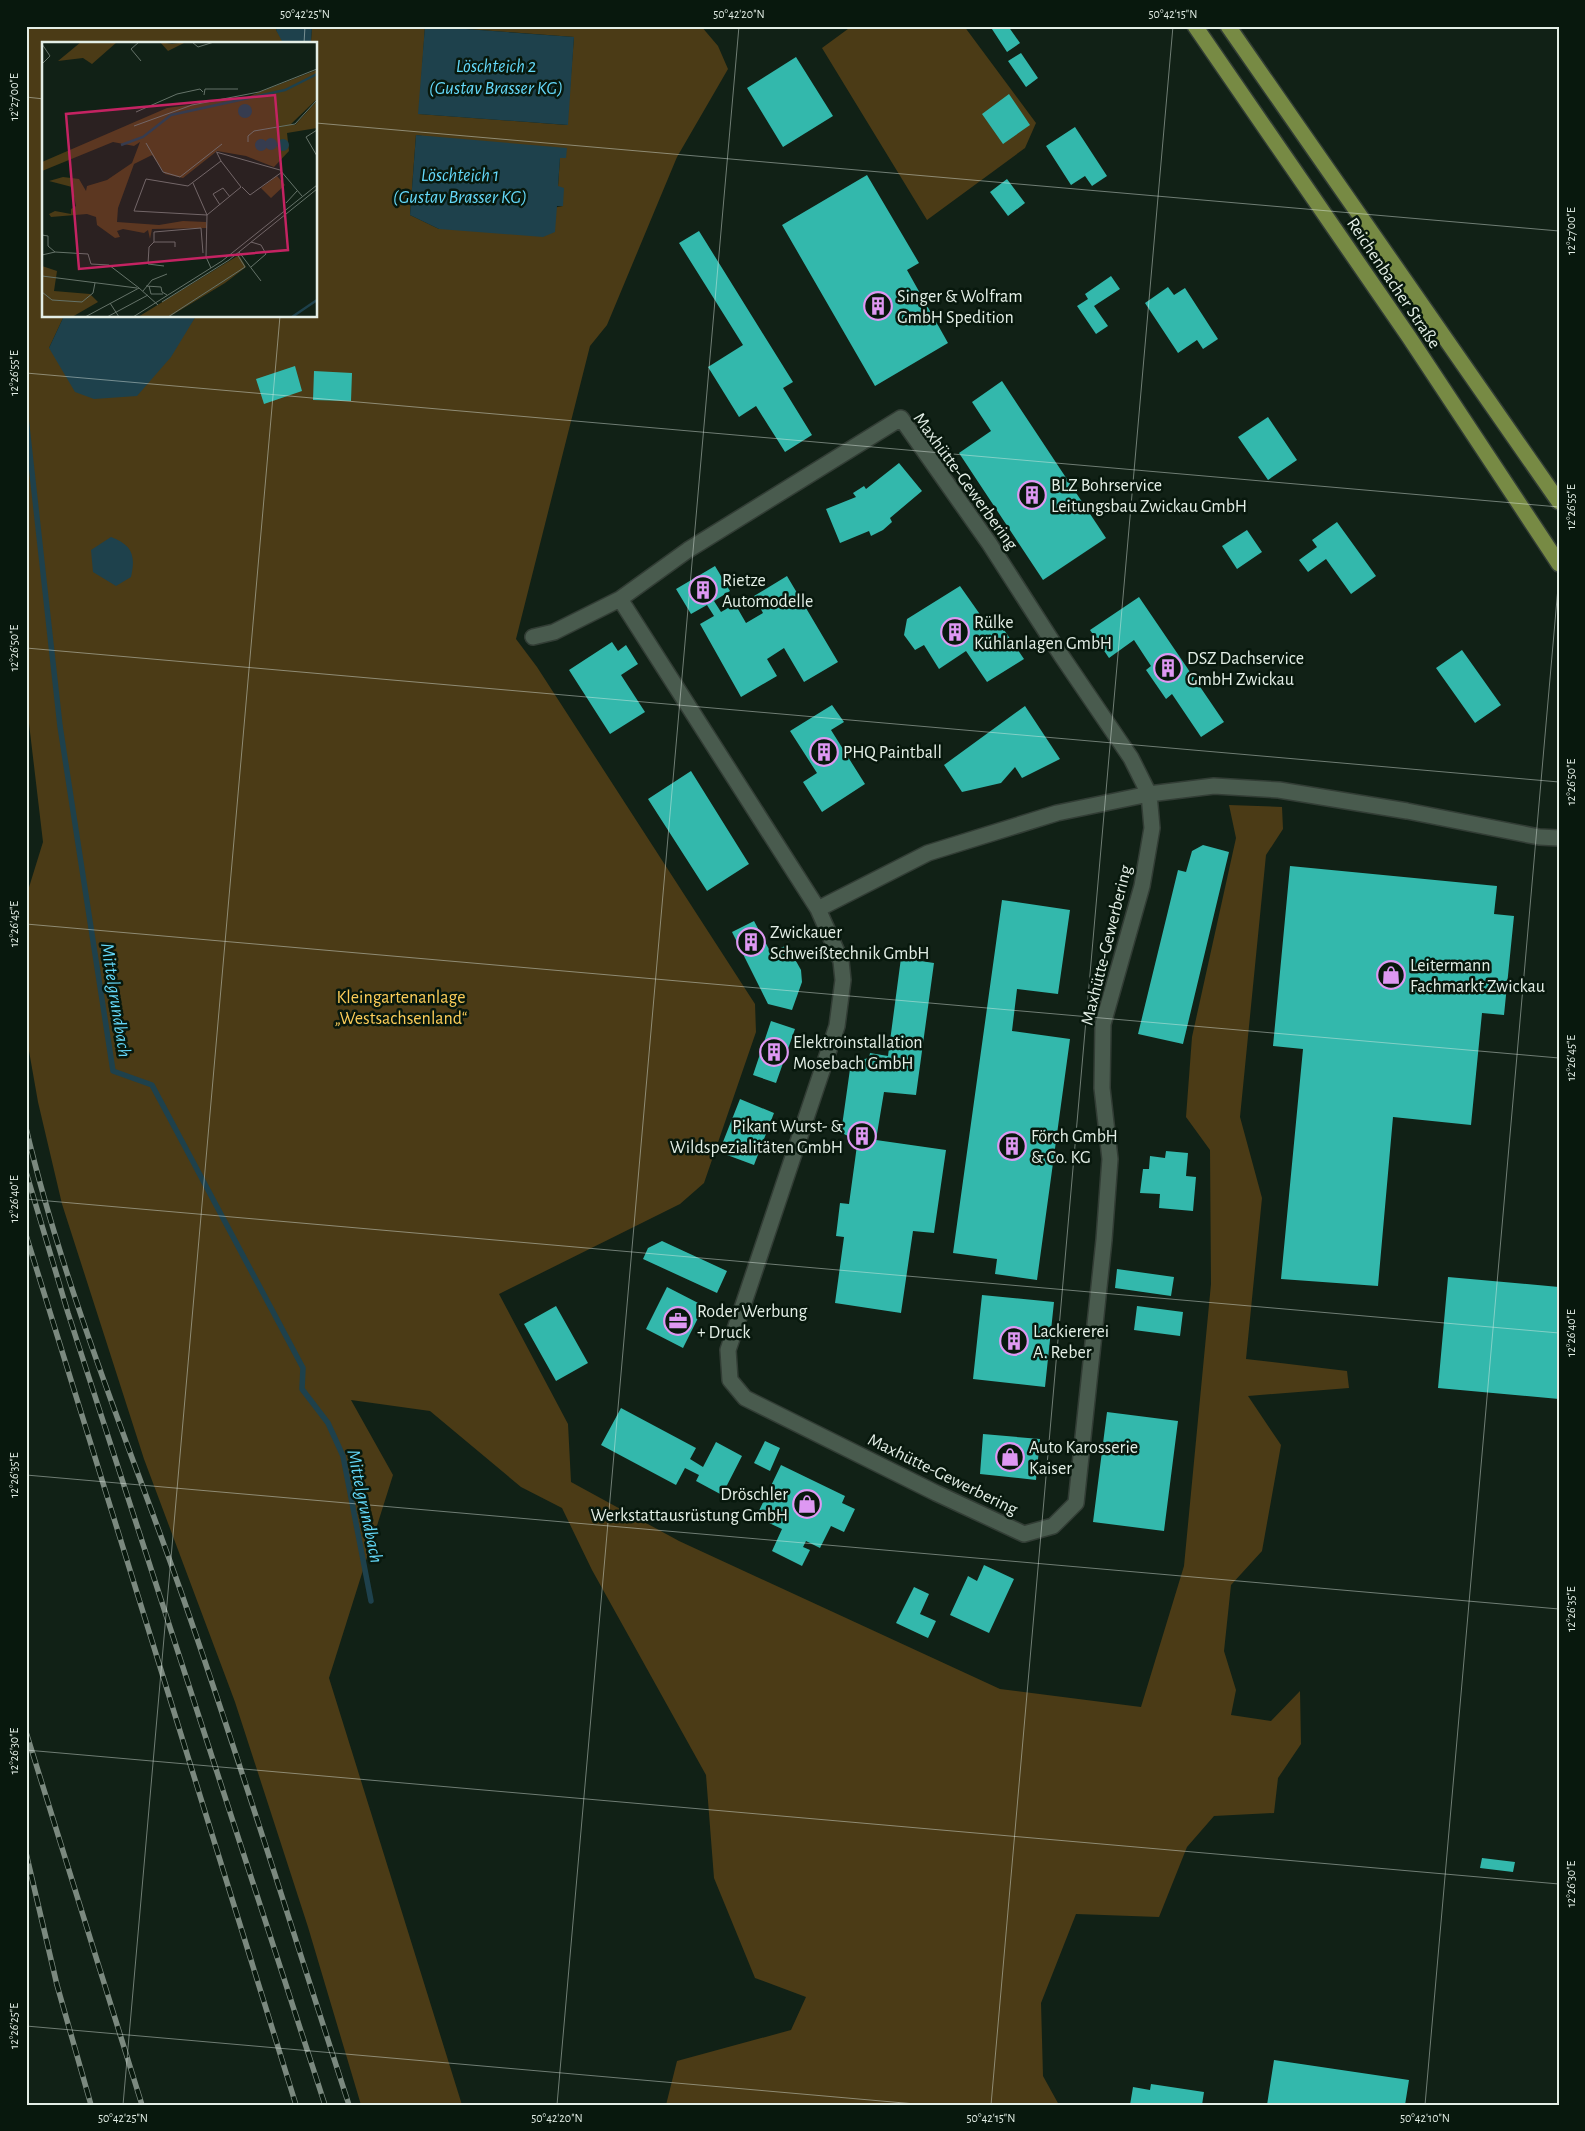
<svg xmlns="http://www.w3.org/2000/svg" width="1585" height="2131" font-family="'Alegreya Sans',sans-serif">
<rect width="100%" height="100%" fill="#112116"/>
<path fill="#4b3b16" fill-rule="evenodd" d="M 26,26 L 278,26 L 276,30 L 286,44 L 44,44 L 44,316 L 64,316 L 49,348 L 186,330 L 196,316 L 316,316 L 316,44 L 306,44 L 311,41 L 312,26 L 425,26 L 419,114 L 567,125 L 574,37 L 427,26 L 701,26 L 718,46 L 728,69 L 677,157 L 607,325 L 590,346 L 516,639 L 537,667 L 755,1004 L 756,1032 L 704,1183 L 680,1204 L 499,1294 L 568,1424 L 571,1482 L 679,1541 L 1000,1689 L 1141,1707 L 1184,1566 L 1211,1284 L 1210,1150 L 1186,1117 L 1192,1037 L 1236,838 L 1229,805 L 1282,807 L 1283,829 L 1266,855 L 1240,1117 L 1262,1198 L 1246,1359 L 1347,1371 L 1349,1388 L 1248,1396 L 1281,1445 L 1262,1551 L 1231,1585 L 1224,1651 L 1236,1690 L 1231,1715 L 1271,1721 L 1300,1691 L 1301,1744 L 1278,1778 L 1274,1813 L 1214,1816 L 1187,1847 L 1159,1917 L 1076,1914 L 1041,2003 L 1043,2076 L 1059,2105 L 666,2105 L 677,2061 L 791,2030 L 806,1997 L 755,1978 L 714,1878 L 706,1775 L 592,1570 L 562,1508 L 521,1487 L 430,1411 L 351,1400 L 393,1475 L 329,1678 L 462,2105 L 361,2105 L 308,1927 L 235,1702 L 144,1459 L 62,1204 L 38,1102 L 26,1034 L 26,897 L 43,842 L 26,698 ZM 416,135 L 560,157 L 558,187 L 563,206 L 439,229 L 410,215 Z
M 852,26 L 964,26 L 1036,123 L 1025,148 L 927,220 L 822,48 Z"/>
<path fill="#1e414c" d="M 278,26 L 312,26 L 311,41 L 305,44 L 283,43 L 276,30 Z
M 425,26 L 574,37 L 568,125 L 418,114 Z
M 416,135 L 567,148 L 566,158 L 560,158 L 558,186 L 564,188 L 563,206 L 557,206 L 555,232 L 543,237 L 439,229 L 410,215 Z
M 64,316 L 196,316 L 171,357 L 137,396 L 94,399 L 75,392 L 49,348 Z
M 111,537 C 132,545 136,555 131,577 L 116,586 L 93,572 L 91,550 Z"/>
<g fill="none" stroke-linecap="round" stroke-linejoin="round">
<path stroke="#1e414c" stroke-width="5.5" d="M 26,418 L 60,726 L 113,1071 L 152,1085 L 303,1368 L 302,1389 L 328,1423 L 343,1456 L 371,1601"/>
</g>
<path fill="#33b8ac" d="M 990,26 L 1008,26 L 1020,43 L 1007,52 Z
M 1021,53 L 1038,78 L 1026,87 L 1008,61 Z
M 796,57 L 833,116 L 783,147 L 747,88 Z
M 1009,94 L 1030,125 L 1003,144 L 982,114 Z
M 1075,127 L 1107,176 L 1092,186 L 1085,176 L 1071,185 L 1046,146 Z
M 867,175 L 919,263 L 907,270 L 948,343 L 875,386 L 782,225 Z
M 1007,179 L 1025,203 L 1008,216 L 990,192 Z
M 699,231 L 793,382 L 783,388 L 812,435 L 785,452 L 756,406 L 739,417 L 708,367 L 743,345 L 679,243 Z
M 1111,276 L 1120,289 L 1094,306 L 1108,326 L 1096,334 L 1077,306 L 1088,299 L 1085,294 Z
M 1168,287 L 1174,295 L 1185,288 L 1218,339 L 1203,349 L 1197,340 L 1178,353 L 1145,303 Z
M 295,366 L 302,391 L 264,404 L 256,379 Z
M 314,371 L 352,373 L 351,401 L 313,400 Z
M 1002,381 L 1106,538 L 1043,580 L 959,453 L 991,431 L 972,402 Z
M 1268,417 L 1297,460 L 1268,480 L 1238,437 Z
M 899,463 L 922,491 L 890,518 L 892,522 L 883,530 L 871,536 L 869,531 L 840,543 L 826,509 L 856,497 L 853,493 L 864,486 L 866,489 Z
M 1337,522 L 1376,576 L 1351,594 L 1326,559 L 1308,572 L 1299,560 L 1317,547 L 1312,540 Z
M 1247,530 L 1262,552 L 1237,569 L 1222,546 Z
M 715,566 L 730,591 L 714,601 L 721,612 L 735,604 L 746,623 L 763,613 L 754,596 L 787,576 L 838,662 L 804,682 L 784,648 L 767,659 L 777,676 L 741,697 L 700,624 L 714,616 L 707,605 L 691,614 L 676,589 Z
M 960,586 L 991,630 L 1000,624 L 1024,659 L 987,682 L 966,651 L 939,669 L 924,645 L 915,650 L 904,635 L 907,619 Z
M 1139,597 L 1224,722 L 1201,737 L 1172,694 L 1166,699 L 1146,670 L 1151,666 L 1134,640 L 1109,658 L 1090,630 Z
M 612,642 L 618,651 L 626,645 L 638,664 L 621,675 L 645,712 L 610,734 L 569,670 Z
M 1462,650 L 1501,705 L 1475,723 L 1436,668 Z
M 832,705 L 844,722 L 831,730 L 865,784 L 822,812 L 803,782 L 817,773 L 790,731 Z
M 1025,706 L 1060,759 L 1022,778 L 1015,767 L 1001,783 L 962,792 L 944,765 Z
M 691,771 L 749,864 L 707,891 L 648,799 Z
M 1203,845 L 1229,852 L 1183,1044 L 1138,1034 L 1178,870 L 1186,872 L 1192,851 Z
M 1290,866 L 1497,886 L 1494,914 L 1514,916 L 1504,1015 L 1482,1013 L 1471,1125 L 1393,1117 L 1378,1286 L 1281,1279 L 1303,1049 L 1273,1046 Z
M 1002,900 L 1070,910 L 1058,994 L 1017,989 L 1012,1031 L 1070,1039 L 1037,1280 L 995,1274 L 997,1259 L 953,1253 Z
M 754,921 L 771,953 L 787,945 L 801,970 L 802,982 L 792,1010 L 768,1004 L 732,932 Z
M 901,958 L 934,963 L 916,1095 L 884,1092 L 876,1140 L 946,1150 L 934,1233 L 913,1231 L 901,1313 L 835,1303 L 844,1237 L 836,1236 L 840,1203 L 849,1204 L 858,1138 L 850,1137 L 844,1134 L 842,1126 L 850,1069 L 856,1069 L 860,1060 L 869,1058 L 870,1053 L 888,1056 Z
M 771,1021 L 795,1029 L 776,1083 L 753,1075 Z
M 740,1099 L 774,1113 L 754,1165 L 719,1152 Z
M 1166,1151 L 1188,1153 L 1186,1176 L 1196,1177 L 1193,1211 L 1159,1208 L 1160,1194 L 1140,1193 L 1143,1169 L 1149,1169 L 1150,1156 L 1165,1158 Z
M 662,1241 L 727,1271 L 717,1293 L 643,1259 L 648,1248 Z
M 1117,1269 L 1174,1277 L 1171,1296 L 1115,1288 Z
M 1448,1277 L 1559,1287 L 1559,1399 L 1438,1388 Z
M 667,1287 L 704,1306 L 683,1348 L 646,1329 Z
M 982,1295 L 1054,1302 L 1045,1387 L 973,1379 Z
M 556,1306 L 588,1363 L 556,1381 L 524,1324 Z
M 1137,1306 L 1183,1312 L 1180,1336 L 1134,1330 Z
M 621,1408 L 696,1448 L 690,1459 L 703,1467 L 716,1442 L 742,1456 L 722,1495 L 696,1481 L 699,1475 L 685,1468 L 676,1485 L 601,1445 Z
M 1107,1412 L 1178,1421 L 1164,1531 L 1093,1522 Z
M 983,1434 L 1040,1439 L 1036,1480 L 980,1474 Z
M 765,1441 L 780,1448 L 770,1471 L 754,1463 Z
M 781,1465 L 845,1496 L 842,1503 L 855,1509 L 844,1532 L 831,1526 L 820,1548 L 806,1541 L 803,1547 L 810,1550 L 802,1566 L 772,1551 L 782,1529 L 756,1517 Z
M 984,1565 L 1014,1579 L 989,1633 L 950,1615 L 968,1576 L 977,1581 Z
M 914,1587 L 929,1594 L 920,1614 L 936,1621 L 928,1638 L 896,1623 Z
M 1482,1858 L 1515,1862 L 1513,1872 L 1480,1868 Z
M 1274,2060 L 1409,2080 L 1405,2105 L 1267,2105 Z
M 1151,2084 L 1204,2092 L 1202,2105 L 1130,2105 L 1133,2087 L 1150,2090 Z"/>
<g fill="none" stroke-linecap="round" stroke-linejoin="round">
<defs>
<path id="minor" d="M 533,637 L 554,632 L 620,599 L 818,909 L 841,961 L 843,980 L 837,1026 L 728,1350 L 730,1380 L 745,1398 L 936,1493 L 1024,1534 L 1053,1526 L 1076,1503 L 1104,1240 L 1110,1159 L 1102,1088 L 1103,1024 L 1142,886 L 1152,828 L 1149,794 L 1131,758 L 1061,655 L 989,543 L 901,418 L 688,550 L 620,599
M 818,909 L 928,853 L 1057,813 L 1149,794 L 1214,786 L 1279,790 L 1407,811 L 1539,837 L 1559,838"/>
<path id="primary" d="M 1195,26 L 1409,337 L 1559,564
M 1228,26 L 1559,502"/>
</defs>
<use href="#minor" stroke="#323d35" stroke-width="18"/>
<use href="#primary" stroke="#323d35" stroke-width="18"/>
<use href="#minor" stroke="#495b4e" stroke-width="15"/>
<use href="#primary" stroke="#778a44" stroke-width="15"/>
<defs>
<path id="rail" d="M 26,1128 C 63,1285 126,1437 180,1589 C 240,1760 293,1933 349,2105
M 26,1172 L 68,1313 L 325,2105
M 26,1235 L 296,2105
M 26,1732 L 142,2105
M 26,1853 L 57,1985 L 91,2105"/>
</defs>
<use href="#rail" stroke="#7b897f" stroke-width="5.5"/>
<use href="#rail" stroke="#08180d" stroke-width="4" stroke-dasharray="11" stroke-linecap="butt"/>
</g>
<path fill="none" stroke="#e3eee6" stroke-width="1" stroke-opacity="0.45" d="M 304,44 L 305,26M 26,97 L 44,99M 316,123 L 1559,231M 26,373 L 1559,507M 26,648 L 1559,782M 26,924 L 1559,1058M 26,1199 L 1559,1333M 26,1475 L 1559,1609M 26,1750 L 1559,1884M 26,2026 L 927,2105M 123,2105 L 280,316M 557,2105 L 739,26M 991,2105 L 1173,26M 1425,2105 L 1559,576"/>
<defs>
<symbol id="building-ring" viewBox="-11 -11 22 22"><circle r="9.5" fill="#08180d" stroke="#de98f2" stroke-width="1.5"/><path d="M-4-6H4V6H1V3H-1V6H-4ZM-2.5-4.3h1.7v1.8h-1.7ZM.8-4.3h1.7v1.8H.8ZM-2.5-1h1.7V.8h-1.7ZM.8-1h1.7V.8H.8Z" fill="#de98f2"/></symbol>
<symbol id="shop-ring" viewBox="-11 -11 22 22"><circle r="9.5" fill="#08180d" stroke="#de98f2" stroke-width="1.5"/><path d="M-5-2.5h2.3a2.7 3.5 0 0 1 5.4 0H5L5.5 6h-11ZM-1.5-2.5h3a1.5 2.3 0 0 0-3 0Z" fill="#de98f2"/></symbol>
<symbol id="office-ring" viewBox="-11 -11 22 22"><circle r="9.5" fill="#08180d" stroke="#de98f2" stroke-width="1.5"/><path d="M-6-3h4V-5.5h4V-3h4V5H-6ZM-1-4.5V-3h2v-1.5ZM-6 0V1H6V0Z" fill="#de98f2"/></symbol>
</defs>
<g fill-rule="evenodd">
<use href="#building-ring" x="862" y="290" width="32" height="32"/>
<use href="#building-ring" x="1016" y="479" width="32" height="32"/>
<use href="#building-ring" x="687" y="574" width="32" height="32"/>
<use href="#building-ring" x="939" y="616" width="32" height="32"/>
<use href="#building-ring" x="1152" y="652" width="32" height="32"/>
<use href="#building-ring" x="808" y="736" width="32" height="32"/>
<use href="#building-ring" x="735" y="926" width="32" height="32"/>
<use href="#shop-ring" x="1375" y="959" width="32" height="32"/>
<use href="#building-ring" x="758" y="1036" width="32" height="32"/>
<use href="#building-ring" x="846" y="1120" width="32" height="32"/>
<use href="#building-ring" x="996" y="1130" width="32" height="32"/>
<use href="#office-ring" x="662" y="1305" width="32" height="32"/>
<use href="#building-ring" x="998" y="1325" width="32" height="32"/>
<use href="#shop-ring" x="994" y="1441" width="32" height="32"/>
<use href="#shop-ring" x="791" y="1488" width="32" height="32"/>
</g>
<g text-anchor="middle" stroke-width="5" stroke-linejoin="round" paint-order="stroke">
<g font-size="18" fill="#e3eee6" stroke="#08180d">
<text transform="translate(1394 283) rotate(56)" y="6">Reichenbacher Straße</text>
<text transform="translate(966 481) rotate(54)" y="6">Maxhütte-Gewerbering</text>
<text transform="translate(1106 945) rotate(-76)" y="6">Maxhütte-Gewerbering</text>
<text transform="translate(943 1474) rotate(26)" y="6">Maxhütte-Gewerbering</text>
</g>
<g font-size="18" fill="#e3eee6" stroke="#08180d" text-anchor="start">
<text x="897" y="302">Singer &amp; Wolfram<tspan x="897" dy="21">GmbH Spedition</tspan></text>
<text x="1051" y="491">BLZ Bohrservice<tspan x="1051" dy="21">Leitungsbau Zwickau GmbH</tspan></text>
<text x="722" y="586">Rietze<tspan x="722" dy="21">Automodelle</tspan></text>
<text x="974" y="628">Rülke<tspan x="974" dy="21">Kühlanlagen GmbH</tspan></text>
<text x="1187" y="664">DSZ Dachservice<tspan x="1187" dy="21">GmbH Zwickau</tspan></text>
<text x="843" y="758">PHQ Paintball</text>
<text x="770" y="938">Zwickauer<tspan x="770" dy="21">Schweißtechnik GmbH</tspan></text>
<text x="1410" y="971">Leitermann<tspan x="1410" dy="21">Fachmarkt Zwickau</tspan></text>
<text x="793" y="1048">Elektroinstallation<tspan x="793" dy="21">Mosebach GmbH</tspan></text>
<text x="843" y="1132" text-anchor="end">Pikant Wurst- &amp;<tspan x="843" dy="21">Wildspezialitäten GmbH</tspan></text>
<text x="1031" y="1142">Förch GmbH<tspan x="1031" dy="21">&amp; Co. KG</tspan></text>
<text x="697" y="1317">Roder Werbung<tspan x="697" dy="21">+ Druck</tspan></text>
<text x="1033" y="1337">Lackiererei<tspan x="1033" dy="21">A. Reber</tspan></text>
<text x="1029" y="1453">Auto Karosserie<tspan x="1029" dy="21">Kaiser</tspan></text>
<text x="788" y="1500" text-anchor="end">Dröschler<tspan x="788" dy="21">Werkstattausrüstung GmbH</tspan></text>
</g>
<g font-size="18" fill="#fdcd59" stroke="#08180d">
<text x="401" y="1003">Kleingartenanlage<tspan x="401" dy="21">„Westsachsenland“</tspan></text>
</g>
<g font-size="19" font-style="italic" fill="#64d8f9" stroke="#08180d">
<text x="496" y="72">Löschteich 2<tspan x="496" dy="22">(Gustav Brasser KG)</tspan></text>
<text x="460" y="181">Löschteich 1<tspan x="460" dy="22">(Gustav Brasser KG)</tspan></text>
<text transform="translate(117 1000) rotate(81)" y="7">Mittelgrundbach</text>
<text transform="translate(366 1506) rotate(78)" y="7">Mittelgrundbach</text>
</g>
</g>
<g transform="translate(42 42)">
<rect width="275" height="275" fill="#112116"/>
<path d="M 39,0 L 75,0 L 50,22 L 41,16 L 16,19 ZM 118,0 L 130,2 L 144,0 L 126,9 ZM 275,28 L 275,57 L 249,82 L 253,83 L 275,59 L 275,86 L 245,91 L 247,109 L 232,125 L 204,114 L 175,109 L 141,136 L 123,132 L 110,113 L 92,122 L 76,166 L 75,180 L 117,183 L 141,179 L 164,180 L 165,186 L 110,187 L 108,197 L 106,188 L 102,191 L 81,187 L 75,189 L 78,195 L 73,196 L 55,183 L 54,175 L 45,172 L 9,175 L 7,172 L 13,169 L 29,172 L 29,167 L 34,164 L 30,145 L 7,139 L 21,135 L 37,137 L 44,149 L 45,144 L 65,138 L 90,121 L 98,100 L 92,104 L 71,100 L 0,129 L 0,120 L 125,66 L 205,55 ZM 235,134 L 243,143 L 229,156 L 219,146 ZM 197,213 L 204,225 L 183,241 L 127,275 L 96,275 ZM 0,224 L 15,229 L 12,249 L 48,252 L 56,260 L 30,275 L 0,275 Z" fill="#4b3b16"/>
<path d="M196 69a7 7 0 1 1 14 0a7 7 0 1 1-14 0ZM223 102a6 6 0 1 1 12 0a6 6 0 1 1-12 0ZM213 103a6 6 0 1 1 12 0a6 6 0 1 1-12 0ZM235 103a6 6 0 1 1 12 0a6 6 0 1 1-12 0Z" fill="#1e414c"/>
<path fill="none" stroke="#1e414c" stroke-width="2.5" d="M 79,103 L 101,95 L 129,73 L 243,48 L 275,32M 250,275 L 275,258"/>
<path fill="none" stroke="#657369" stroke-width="1" d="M 97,0 L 89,7 L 99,19M 150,0 L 156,5 L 172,0M 0,2 L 8,14 L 0,22M 162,53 L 163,47 L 196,47M 94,70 L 135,52 L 158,47 L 161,50M 92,84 L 150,63 L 217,50 L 275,27M 275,88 L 264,95 L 275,114M 206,100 L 206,94 L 212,89 L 253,82 L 275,58M 104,101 L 121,130 L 138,135 L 180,102M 174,110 L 238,128 L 260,154M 175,111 L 179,119 L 146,144 L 104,137 L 92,169 L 165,173 L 199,145 L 179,119M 151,141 L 165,173 L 164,215 L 169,226M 200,145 L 208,153 L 240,130M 244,161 L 255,149M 178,163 L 171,152 L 181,146 L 188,155M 0,193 L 6,194 L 6,204 L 13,210M 112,200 L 107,205 L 106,222 L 122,224M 209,200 L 219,203 L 224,212 L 209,225M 133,205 L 133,200 L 112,200 L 112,190 L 159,186 L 161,211M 197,210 L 219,239M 0,213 L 13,210 L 46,212 L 49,222 L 67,223 L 97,246M 0,234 L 95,246M 104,244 L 119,245 L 120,250 L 125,253M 107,244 L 109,252 L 121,252M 101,249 L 110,238 L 125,232M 0,250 L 10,258 L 40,260 L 51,251 L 53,241M 120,260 L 187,218 L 275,147M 68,261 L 77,275M 43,275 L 97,246 L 116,263M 65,275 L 106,253M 91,275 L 180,219 L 275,143M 126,275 L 203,225 L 195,212"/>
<path fill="#c42362" fill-opacity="0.15" stroke="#c42362" stroke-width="2.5" d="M 233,53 L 246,208 L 37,227 L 24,72 Z"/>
<rect width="275" height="275" fill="none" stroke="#e3eee6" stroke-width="2.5"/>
</g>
<rect width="1585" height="2131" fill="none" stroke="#08180d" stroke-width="55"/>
<rect x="28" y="28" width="1530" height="2076" fill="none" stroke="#e3eee6" stroke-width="2"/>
<g font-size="12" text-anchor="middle" fill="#e3eee6">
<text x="305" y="18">50°42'25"N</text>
<text x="739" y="18">50°42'20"N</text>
<text x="1173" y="18">50°42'15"N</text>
<text transform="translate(14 97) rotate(-90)" y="4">12°27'00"E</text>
<text transform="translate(1571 231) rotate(-90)" y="4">12°27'00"E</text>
<text transform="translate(14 373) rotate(-90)" y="4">12°26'55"E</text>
<text transform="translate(1571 507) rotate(-90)" y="4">12°26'55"E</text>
<text transform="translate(14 648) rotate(-90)" y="4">12°26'50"E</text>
<text transform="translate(1571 782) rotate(-90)" y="4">12°26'50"E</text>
<text transform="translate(14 924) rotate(-90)" y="4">12°26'45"E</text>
<text transform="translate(1571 1058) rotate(-90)" y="4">12°26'45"E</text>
<text transform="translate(14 1199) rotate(-90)" y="4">12°26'40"E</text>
<text transform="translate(1571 1333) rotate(-90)" y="4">12°26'40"E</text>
<text transform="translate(14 1475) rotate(-90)" y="4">12°26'35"E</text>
<text transform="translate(1571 1609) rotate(-90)" y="4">12°26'35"E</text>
<text transform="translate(14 1751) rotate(-90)" y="4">12°26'30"E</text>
<text transform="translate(1571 1884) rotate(-90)" y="4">12°26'30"E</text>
<text transform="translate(14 2026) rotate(-90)" y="4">12°26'25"E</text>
<text x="123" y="2122">50°42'25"N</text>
<text x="557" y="2122">50°42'20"N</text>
<text x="991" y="2122">50°42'15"N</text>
<text x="1425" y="2122">50°42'10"N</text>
</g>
</svg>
